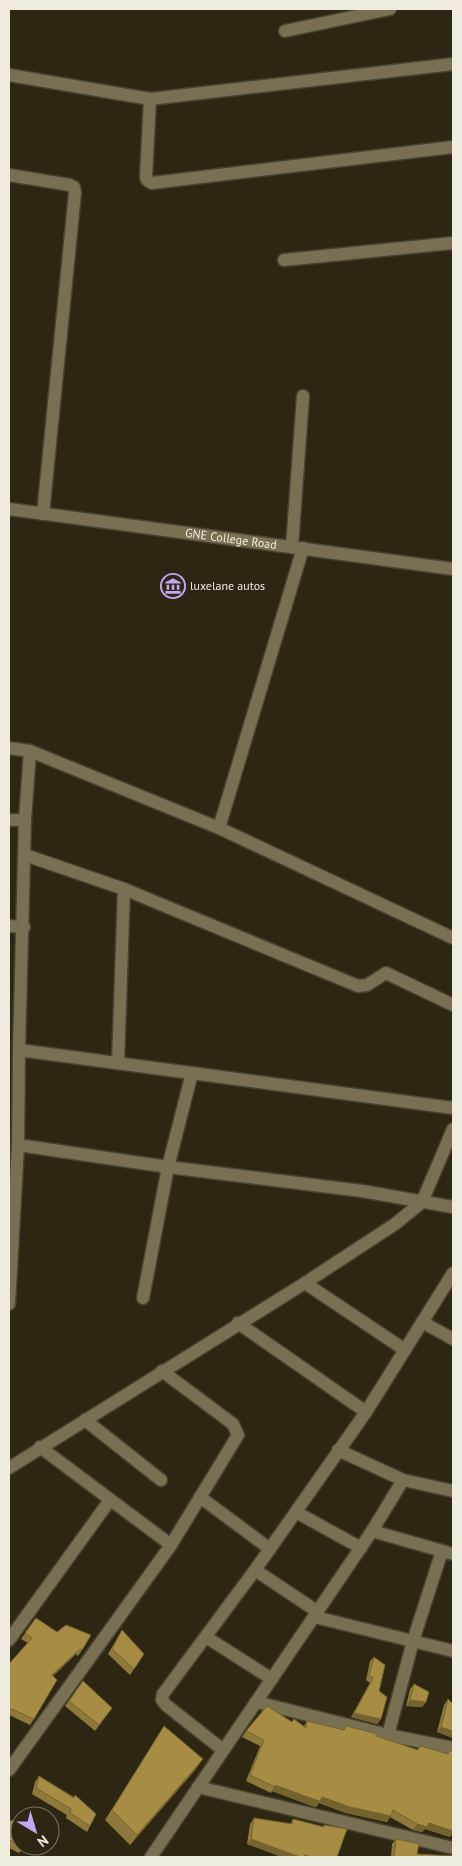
<svg xmlns="http://www.w3.org/2000/svg" width="462" height="1866" font-family="'PT Sans',sans-serif">
<rect width="100%" height="100%" fill="#2c2612"/>
<g fill="none" stroke-linecap="round" stroke-linejoin="round">
<defs>
<g id="minor">
<path d="M 285,31 L 390,9"/>
<path d="M 9,75 L 150,99 L 453,64"/>
<path d="M 150,99 L 146,177 L 147,180 L 152,183 L 453,147"/>
<path d="M 9,175 L 70,185 L 74,187 L 75,193 L 43,514"/>
<path d="M 284,260 L 453,243"/>
<path id="s1" d="M 9,509 L 453,569"/>
<path d="M 292,547 L 303,396"/>
<path d="M 9,748 L 30,751"/>
<path d="M 9,820 L 25,820"/>
<path d="M 219,828 L 303,548"/>
<path d="M 25,855 L 124,889 L 358,986 L 367,985 L 386,973 L 453,1005"/>
<path d="M 9,926 L 24,927"/>
<path d="M 19,1050 L 25,820 L 30,751 L 219,828 L 453,938"/>
<path d="M 118,1063 L 124,889"/>
<path d="M 18,1145 L 168,1167 L 362,1191 L 453,1207"/>
<path d="M 305,1283 L 405,1350"/>
<path d="M 143,1298 L 168,1167 L 192,1073"/>
<path d="M 9,1304 L 18,1145 L 19,1050 L 453,1108"/>
<path d="M 422,1322 L 453,1339"/>
<path d="M 238,1323 L 366,1412"/>
<path d="M 85,1420 L 161,1480"/>
<path d="M 40,1447 L 171,1545"/>
<path d="M 9,1468 L 305,1283 L 395,1224 L 422,1202 L 453,1129"/>
<path d="M 403,1480 L 453,1491"/>
<path d="M 200,1497 L 270,1549"/>
<path d="M 296,1512 L 361,1548"/>
<path d="M 372,1531 L 453,1554"/>
<path d="M 255,1570 L 318,1612"/>
<path d="M 315,1617 L 453,1651"/>
<path d="M 206,1637 L 272,1679"/>
<path d="M 9,1640 L 110,1500"/>
<path d="M 256,1702 L 388,1735 L 453,1748"/>
<path d="M 388,1735 L 413,1641 L 442,1551"/>
<path d="M 223,1750 L 166,1705 L 162,1700 L 163,1694 L 255,1570 L 366,1412 L 453,1273"/>
<path d="M 9,1770 L 171,1545 L 238,1435 L 233,1424 L 162,1371"/>
<path d="M 198,1787 L 453,1848"/>
<path d="M 151,1857 L 372,1531 L 403,1480 L 338,1450"/>
</g>
</defs>
<use href="#minor" stroke="#47422f" stroke-width="15"/>
<use href="#minor" stroke="#796f52" stroke-width="12"/>
</g>
<path fill="#8f793a" d="M 36,1618 L 82,1650 L 78,1656 L 76,1654 L 53,1676 L 34,1719 L 30,1725 L 9,1715 L 9,1664 L 28,1643 L 21,1639 Z
M 122,1630 L 144,1654 L 130,1675 L 108,1654 Z
M 374,1657 L 379,1691 L 381,1719 L 377,1724 L 351,1717 L 370,1683 L 366,1680 L 370,1661 Z
M 83,1681 L 112,1708 L 95,1731 L 65,1706 Z
M 414,1684 L 426,1702 L 422,1707 L 406,1706 L 410,1689 Z
M 448,1699 L 453,1738 L 437,1732 L 444,1705 Z
M 307,1721 L 344,1730 L 347,1726 L 418,1750 L 447,1754 L 449,1750 L 450,1837 L 425,1829 L 422,1832 L 413,1830 L 390,1817 L 387,1822 L 346,1813 L 319,1803 L 316,1807 L 312,1806 L 272,1791 L 271,1793 L 246,1781 L 260,1746 L 242,1737 L 246,1731 L 304,1726 Z
M 164,1726 L 196,1769 L 130,1845 L 105,1820 Z
M 39,1776 L 74,1797 L 75,1795 L 90,1826 L 87,1832 L 66,1818 L 67,1815 L 32,1794 L 35,1782 Z
M 254,1818 L 290,1824 L 293,1819 L 323,1827 L 324,1825 L 337,1857 L 282,1857 L 247,1844 L 250,1824 Z
M 9,1822 L 20,1846 L 25,1846 L 19,1853 L 9,1848 Z
M 396,1839 L 417,1854 L 453,1857 L 391,1857 L 392,1844 Z"/>
<path fill="#74632f" d="M 80,1649 L 76,1654 L 48,1681 L 52,1675 Z
M 410,1700 L 426,1702 L 422,1707 L 406,1706 Z
M 354,1713 L 381,1719 L 377,1724 L 351,1717 Z
M 441,1727 L 453,1731 L 453,1738 L 437,1732 Z
M 203,1759 L 196,1769 L 130,1845 L 137,1835 Z
M 275,1785 L 322,1797 L 391,1816 L 387,1822 L 346,1813 L 319,1803 L 316,1807 L 312,1806 L 272,1791 Z
M 429,1823 L 453,1831 L 453,1833 L 450,1837 L 425,1829 L 422,1832 L 413,1830 L 417,1824 Z
M 251,1839 L 300,1857 L 282,1857 L 247,1844 Z"/>
<path fill="#a68d43" stroke="#74632f" d="M 36,1618 L 57,1632 L 66,1625 L 91,1635 L 82,1650 L 80,1649 L 52,1675 L 57,1680 L 34,1719 L 9,1708 L 9,1664 L 32,1638 L 25,1633 Z
M 122,1630 L 144,1654 L 134,1669 L 112,1649 Z
M 374,1657 L 385,1665 L 379,1691 L 387,1697 L 381,1719 L 354,1713 L 373,1678 L 369,1675 Z
M 83,1681 L 112,1708 L 99,1725 L 69,1701 Z
M 414,1684 L 429,1692 L 426,1702 L 410,1700 Z
M 448,1699 L 453,1704 L 453,1731 L 441,1727 Z
M 267,1706 L 292,1722 L 294,1719 L 306,1728 L 307,1721 L 344,1730 L 347,1726 L 377,1734 L 376,1736 L 418,1750 L 420,1746 L 448,1754 L 449,1750 L 453,1752 L 453,1831 L 429,1823 L 427,1827 L 417,1824 L 393,1810 L 391,1816 L 350,1807 L 322,1797 L 320,1801 L 316,1800 L 275,1785 L 275,1787 L 250,1775 L 264,1740 L 246,1731 Z
M 164,1726 L 203,1759 L 137,1835 L 112,1810 Z
M 39,1776 L 74,1798 L 75,1795 L 96,1814 L 90,1826 L 70,1813 L 71,1809 L 36,1788 Z
M 254,1818 L 292,1824 L 293,1819 L 324,1827 L 324,1825 L 347,1829 L 337,1857 L 310,1857 L 305,1855 L 304,1857 L 300,1857 L 251,1839 Z
M 12,1820 L 20,1827 L 20,1846 L 24,1846 L 23,1847 L 9,1840 L 9,1822 Z
M 396,1839 L 419,1844 L 417,1854 L 453,1856 L 453,1857 L 394,1857 Z"/>
<defs>
<symbol id="museum-ring" viewBox="-11 -11 22 22"><circle r="9.5" fill="#2c2612" stroke="#c4a7f2" stroke-width="1.5"/><path d="M0-6L6-3V-2H-6V-3ZM-5-1h2V3h-2ZM-1-1h2V3h-2ZM3-1h2V3H3ZM-6 4H6V6H-6Z" fill="#c4a7f2"/></symbol>
</defs>
<g fill-rule="evenodd">
<use href="#museum-ring" x="159" y="572" width="28" height="28"/>
</g>
<g text-anchor="middle" stroke-width="5" stroke-linejoin="round" paint-order="stroke">
<g font-size="12" fill="#efebde" stroke="#2c2612">
<text dy="4" stroke="none"><textPath href="#s1" startOffset="224">GNE College Road</textPath></text>
</g>
<g font-size="12" fill="#efebde" stroke="#2c2612" text-anchor="start">
<text x="190" y="590">luxelane autos</text>
</g>
</g>
<rect width="462" height="1866" fill="none" stroke="#efebde" stroke-width="20"/>
<g transform="translate(35 1831) rotate(142)"><circle r="24" fill="#2c2612" stroke="#7a7564"/>
<path d="M0-4L9 19L0 12L-9 19Z" fill="#c4a7f2"/>
<text y="-8" font-size="14" font-weight="bold" text-anchor="middle" fill="#efebde">N</text>
</g>
</svg>
